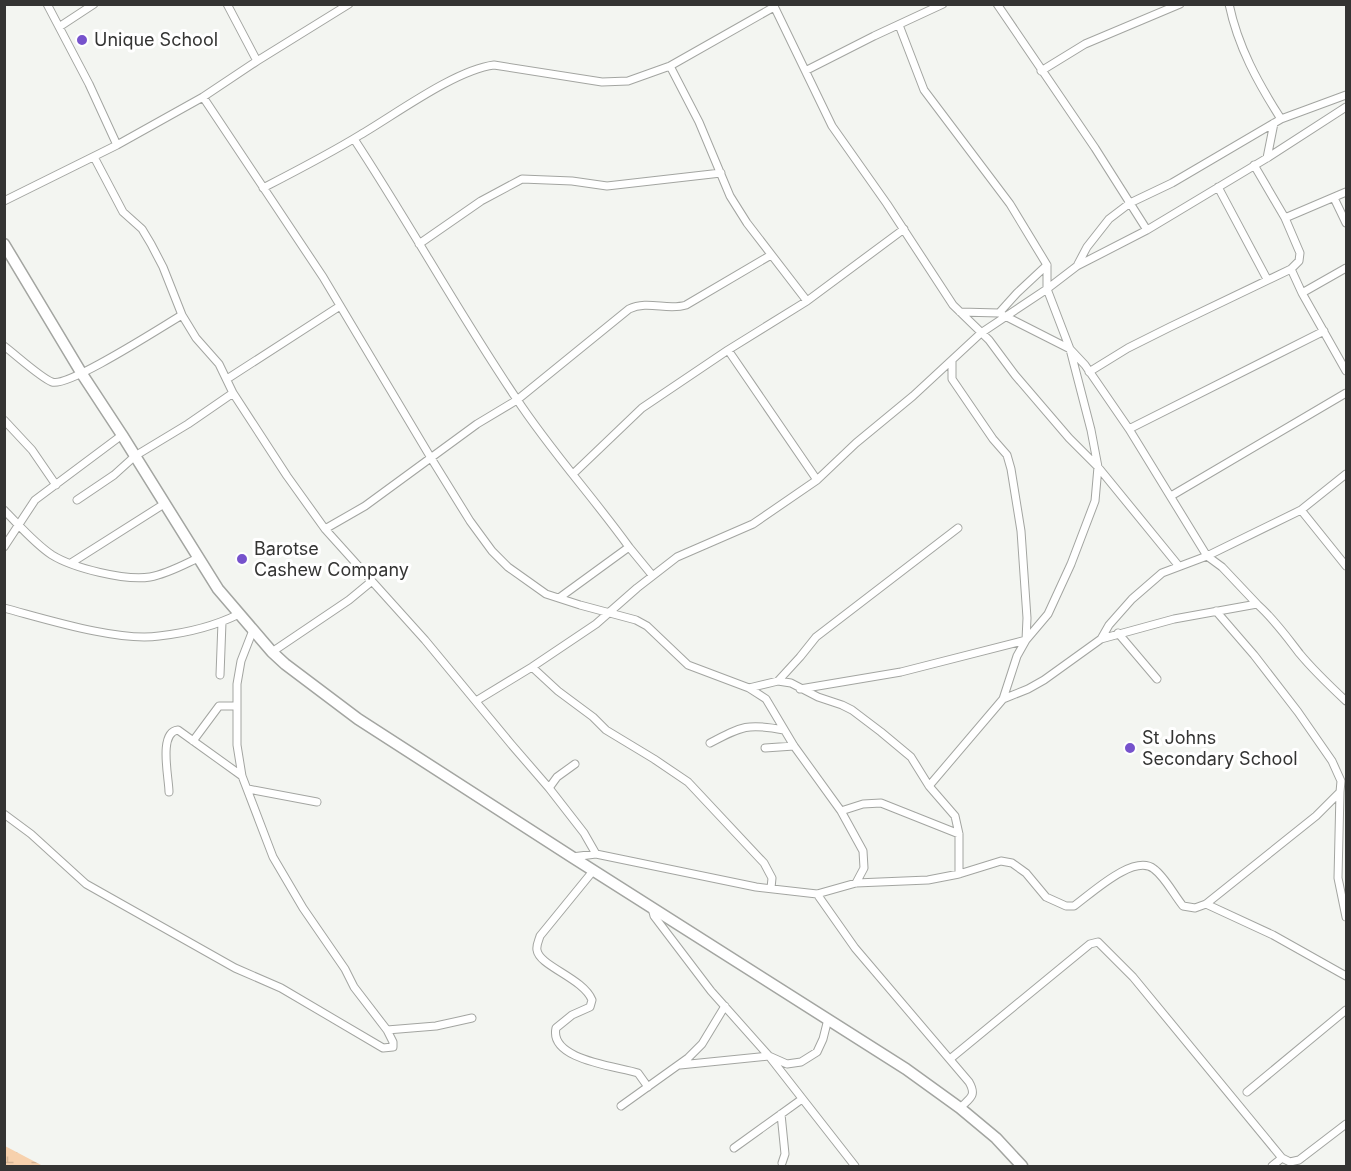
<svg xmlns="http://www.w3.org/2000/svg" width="1351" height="1171" font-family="Inter,sans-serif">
<defs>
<pattern id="wetland-marsh" width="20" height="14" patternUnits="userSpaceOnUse" patternTransform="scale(1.5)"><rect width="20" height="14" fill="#f7d1ad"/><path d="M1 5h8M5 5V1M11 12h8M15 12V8" fill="none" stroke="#d4b495"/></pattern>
</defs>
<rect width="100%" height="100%" fill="#f3f5f1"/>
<path fill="url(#wetland-marsh)" d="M 5,1146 L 43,1166 L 5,1166 Z"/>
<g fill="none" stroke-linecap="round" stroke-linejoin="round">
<defs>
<path id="street" d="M 47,4 L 89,84 L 117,145
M 227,4 L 257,61
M 773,4 L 832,126 L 887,204 L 953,305 L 989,340 L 1015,375 L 1069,438 L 1098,467 L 1178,565
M 997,4 L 1095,148 L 1147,230
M 1229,4 C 1238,47 1258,83 1281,119
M 899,25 L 924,90 L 1010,204 L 1047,265 L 1047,289 L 1070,349 L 1085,365 L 1129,429 L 1207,556 L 1222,567 L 1257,604
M 59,27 L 94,4
M 670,66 L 699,122 L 730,196 L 747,223 L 807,301
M 807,70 L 874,36 L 943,4
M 1041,71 L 1085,44 L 1180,4
M 203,97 L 323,277 L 431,458 L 470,521 L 492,551 L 508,567 L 546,594 L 580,605 L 636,620 L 647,626 L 688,665 L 749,688 L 766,699 L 794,746 L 841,811 L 863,851 L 864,868 L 856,883
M 354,139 C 410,224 459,314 516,398 C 550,450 593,497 629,547 L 559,598
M 94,157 L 123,212 L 142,229 L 151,244 L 163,267 L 182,315 L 196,338 L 219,364 L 233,393 L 287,476 L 325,529 L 425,640 L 511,744 L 549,788 L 584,833 L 596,854
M 1267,158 L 1274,123
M 1218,187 L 1267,279
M 263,188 C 296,171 329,154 360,135 C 396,114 455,70 494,65 L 602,82 L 628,81 L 670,66 L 774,7
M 1334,198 L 1346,223
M 4,201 L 117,145 L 203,97 L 257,61 L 349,4
M 1285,218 L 1346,192
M 419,244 L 481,201 L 522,179 L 572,181 L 607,186 L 721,173
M 1078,264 L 1087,247 L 1109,219 L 1130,203 L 1172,183 L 1281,119 L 1346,95
M 1346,268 L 1302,293 L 1346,371
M 1291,269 L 1302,293
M 999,313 L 1017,293 L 1047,265
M 4,346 C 16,355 41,378 52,382 C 68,388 163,326 182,315
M 728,350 L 817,480
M 1089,372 L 1128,348 L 1170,327 L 1291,269 L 1299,261 L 1300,253 L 1285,218 L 1254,165
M 227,379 L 340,306
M 4,420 L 32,450 L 56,485
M 1129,429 L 1324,331
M 573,474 L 642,408 L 728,350 L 807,301 L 904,229
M 1171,496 L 1346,393
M 77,500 L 114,475 L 135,456 L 188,424 L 233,393
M 4,510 C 19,525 34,543 52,555 C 73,568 125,581 150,577 C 167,574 183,565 198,558
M 1301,510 L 1346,566
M 325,529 L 365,506 L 477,424 L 517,400 L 629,309 C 648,300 668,311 686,305 L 771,255
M 4,547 L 35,500 L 122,435
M 629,547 L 652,575
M 71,563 L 164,504
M 4,608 C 46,619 118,642 159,636 C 186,633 215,626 239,614
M 1118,633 L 1157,679
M 1101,639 L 1109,625 L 1132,599 L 1162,573 L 1207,556 L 1301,510 L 1346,474
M 272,652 L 349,600 L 372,581
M 532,667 L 558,691 L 593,717 L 606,730 L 654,759 L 688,782 L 764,863 L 772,878 L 771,888
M 220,675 L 222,622
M 778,681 L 800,657 L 816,637 L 958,528
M 749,688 L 778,681 L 791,683 L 818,697 L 842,705 L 852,710 L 881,732 L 911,757 L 929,786 L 955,816 L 959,834 L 959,874
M 800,689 L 901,672 L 1026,640 L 1048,614 L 1071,564 L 1095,501 L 1098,467 L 1091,430 L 1070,349 L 999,313 L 960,312
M 1003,699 L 1028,689 L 1044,680 L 1101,639 L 1174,619 L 1257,604 C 1274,619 1286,636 1300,654 C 1314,671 1330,686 1346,701
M 476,701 L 532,667 L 596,624 L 637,588 L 677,557 L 753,524 L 817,480 L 856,443 L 913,396 L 981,333 L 1047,289 L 1077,266 L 1147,230 L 1267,158 L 1346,107
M 193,741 L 219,706 L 235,706
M 710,743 C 742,726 748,723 784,730
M 765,748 L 794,746
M 929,786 L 1003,699 L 1017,656 L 1026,640 L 1027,618 L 1021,531 L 1011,469 L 1007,455 L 993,439 L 952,379 L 952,361
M 549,788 L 557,777 L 575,764
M 248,789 L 317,802
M 169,792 C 169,778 158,732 178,730 L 242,776
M 1340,792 L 1338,878 L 1346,917
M 841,811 L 863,804 L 881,803 L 959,834
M 4,814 L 31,834 L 86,884 L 235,968 L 281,988 L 383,1048 L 393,1047 L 393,1042 L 387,1030 L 354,987 L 345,969 L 303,908 L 273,857 L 242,776 L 237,745 L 237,684 L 241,661 L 253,630
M 572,857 L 596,854 L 756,887 L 817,894 L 856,883 L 928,880 L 959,874 L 1001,861 L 1012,863 L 1026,873 L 1046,897 L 1066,906 L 1074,906 C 1091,894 1134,853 1154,869 C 1165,877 1174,895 1183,906 L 1195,908 L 1206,904 L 1316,816 L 1340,792 L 1341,781 L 1332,761 L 1298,712 L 1254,655 L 1216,611
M 593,871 L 540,936 C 539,940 536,945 537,950 C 539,966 583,978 592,1000 L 590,1007 L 572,1015 L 556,1028 C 549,1060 616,1066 638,1073 L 648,1087
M 817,894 L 855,948 L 969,1082 C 977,1096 970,1098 960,1108
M 1206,904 L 1273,935 L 1346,976
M 652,908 L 654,916 L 711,991 L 769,1056 L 855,1166
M 387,1030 L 436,1026 L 472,1018
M 950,1059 L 1090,944 L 1098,942 L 1133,977 L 1282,1158 L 1290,1162 L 1299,1160 L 1346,1124
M 680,1065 L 769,1056 L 787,1064 L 801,1062 L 817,1052 L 823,1039 L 828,1019
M 1247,1092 L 1346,1010
M 621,1106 L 688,1058 L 702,1044 L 725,1006
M 781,1114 L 785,1154 L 782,1163
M 734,1148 L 802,1099
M 1272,1166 L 1282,1158"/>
<path id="primary" d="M 4,244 L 82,374 L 122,435 L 218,589 L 272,652 L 285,664 L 358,719 L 572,857 L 906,1069 L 960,1108 L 996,1138 L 1022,1166"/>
</defs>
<use href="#street" stroke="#a3a5a1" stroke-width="9"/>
<use href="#primary" stroke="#a3a5a1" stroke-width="13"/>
<use href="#street" stroke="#fff" stroke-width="7"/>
<use href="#primary" stroke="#fff" stroke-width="10"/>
</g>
<g fill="#7652cc" stroke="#fff" stroke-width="2">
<circle cx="82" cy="40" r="6"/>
<circle cx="242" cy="559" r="6"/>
<circle cx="1130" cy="748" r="6"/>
</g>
<g text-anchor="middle" stroke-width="6" stroke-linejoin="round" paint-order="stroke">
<g font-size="18" fill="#343433" stroke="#fff" text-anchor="start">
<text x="94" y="46">Unique School</text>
<text x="254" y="555">Barotse<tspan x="254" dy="21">Cashew Company</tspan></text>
<text x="1142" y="744">St Johns<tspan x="1142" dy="21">Secondary School</tspan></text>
</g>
</g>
<rect width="1351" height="1171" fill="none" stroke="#343433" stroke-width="12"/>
</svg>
